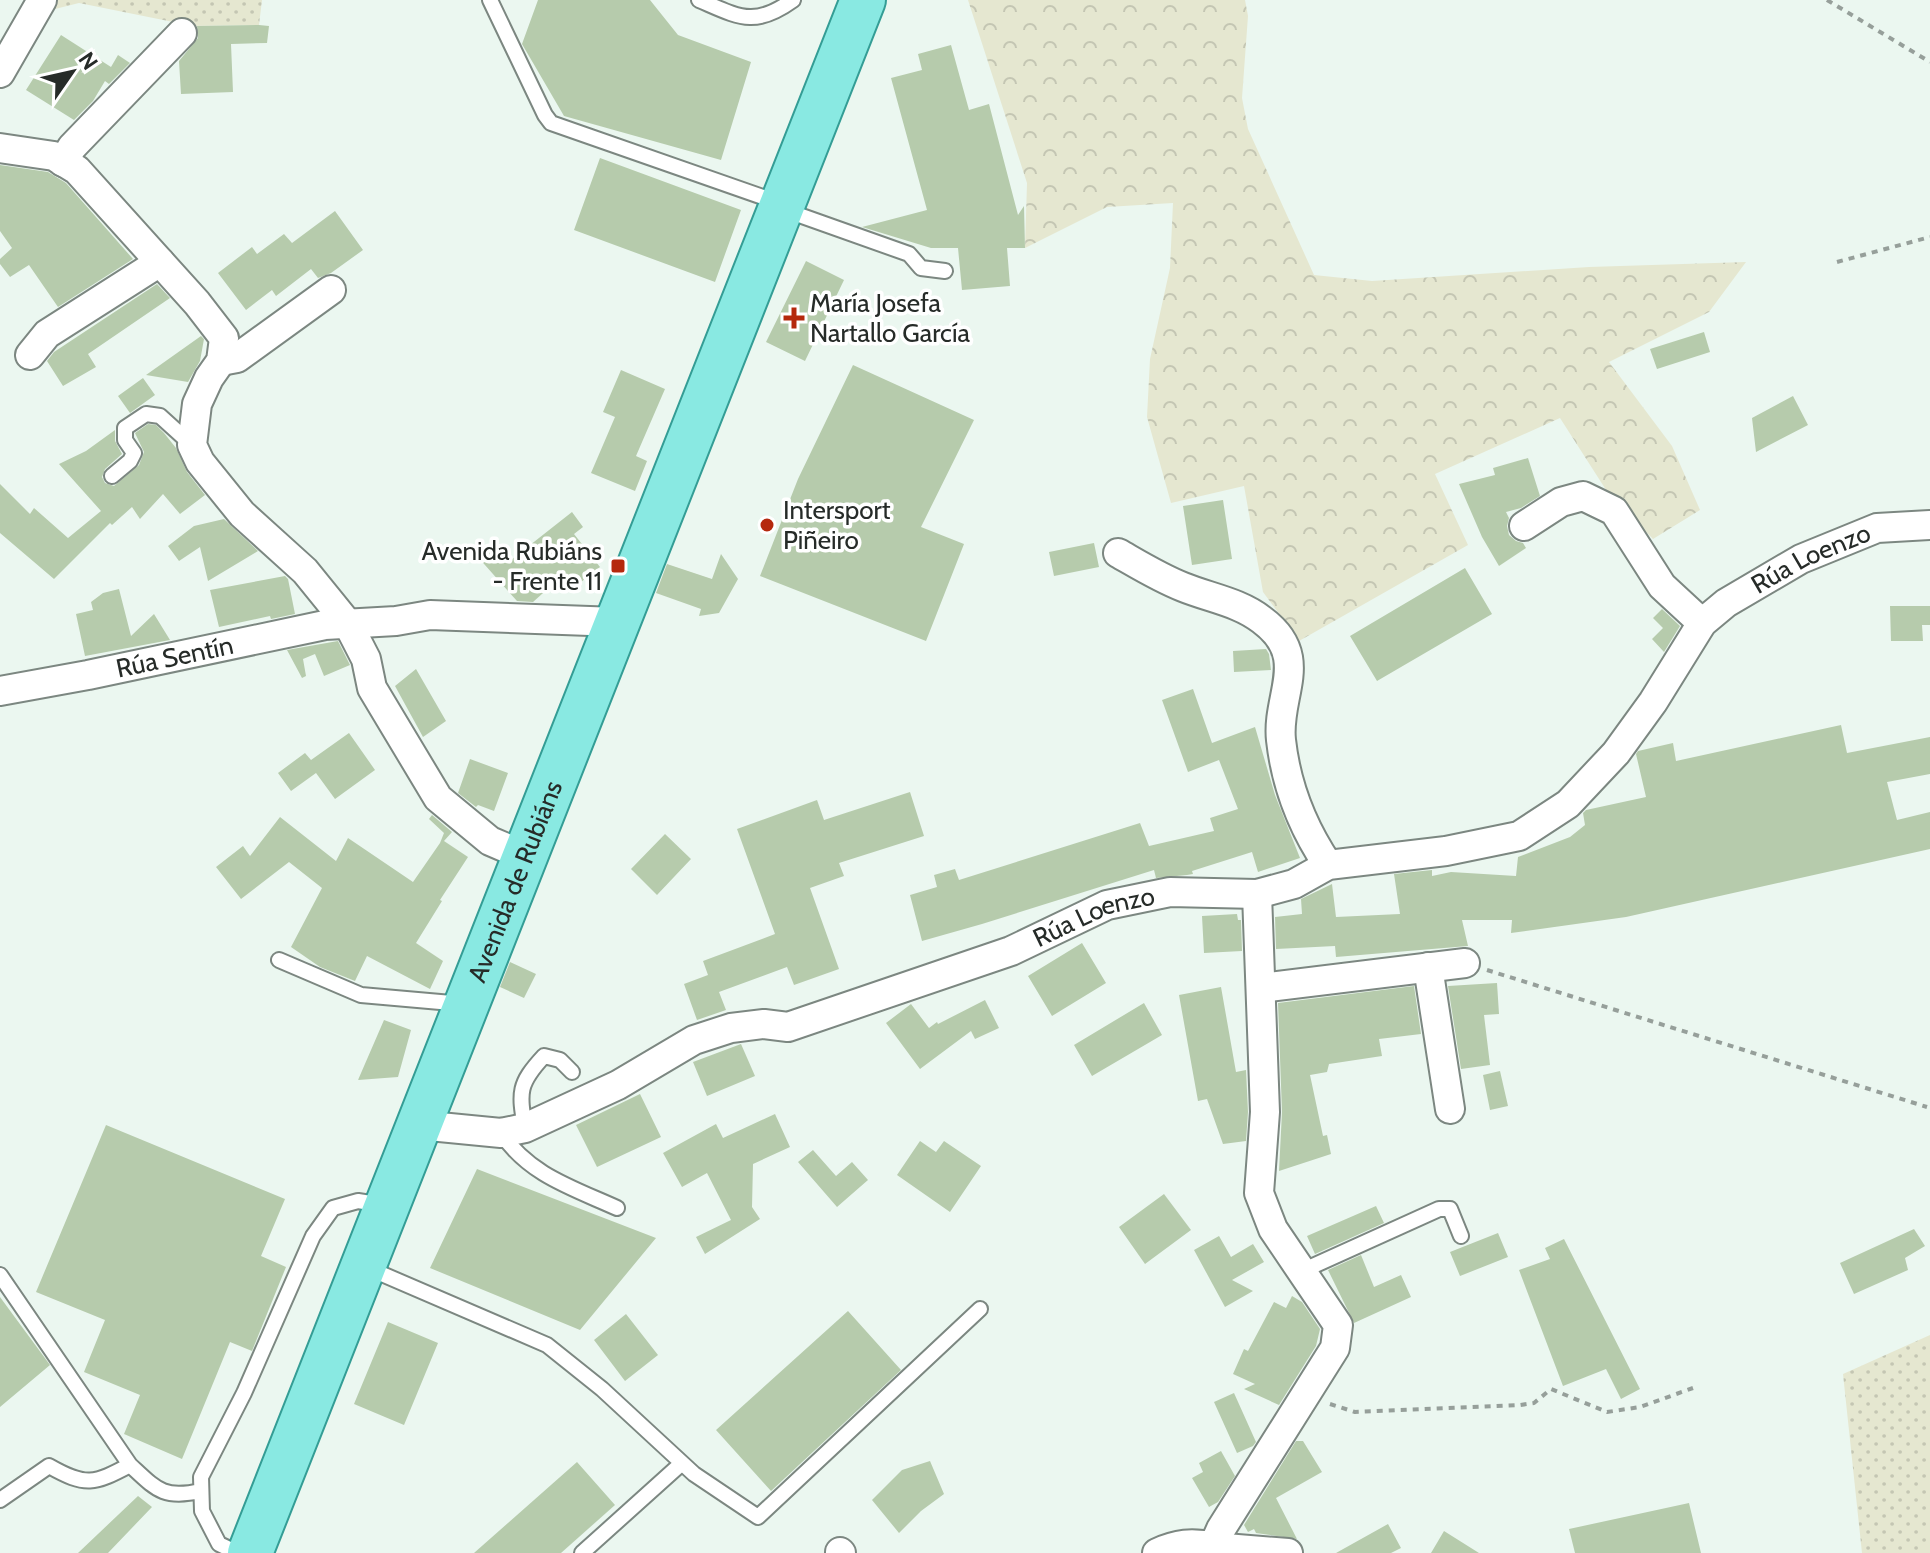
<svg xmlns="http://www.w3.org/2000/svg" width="1930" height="1553" font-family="Cabin,sans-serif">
<defs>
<pattern id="grass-dots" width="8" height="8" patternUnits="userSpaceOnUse" patternTransform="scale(2)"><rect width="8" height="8" fill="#e5e7d0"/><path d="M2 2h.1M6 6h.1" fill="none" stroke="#c4c6b3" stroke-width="1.8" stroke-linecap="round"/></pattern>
<pattern id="forest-crowns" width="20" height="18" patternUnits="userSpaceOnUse" patternTransform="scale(2)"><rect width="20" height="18" fill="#e5e7d0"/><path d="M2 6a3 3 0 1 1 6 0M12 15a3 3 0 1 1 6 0" fill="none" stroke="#c4c6b3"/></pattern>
</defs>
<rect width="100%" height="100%" fill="#ebf7f0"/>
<path fill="url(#grass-dots)" d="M 40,0 L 262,0 L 259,25 L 193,26 L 79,3 L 35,14 Z
M 1930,1335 L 1930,1553 L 1862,1553 L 1843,1374 Z"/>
<path fill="url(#forest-crowns)" d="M 968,0 L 1245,0 L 1248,16 L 1242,98 L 1248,129 L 1314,275 L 1372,281 L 1589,267 L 1746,262 L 1709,312 L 1609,362 L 1672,446 L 1700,510 L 1653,539 L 1608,493 L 1560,418 L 1435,474 L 1468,545 L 1299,641 L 1263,592 L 1244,486 L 1171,503 L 1147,417 L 1150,359 L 1170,268 L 1173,203 L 1107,207 L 1025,248 L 1027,183 Z"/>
<path fill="#b6cbac" d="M 538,0 L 650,0 L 678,35 L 751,62 L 721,160 L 564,116 L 522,44 Z
M 259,25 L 269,26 L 267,43 L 231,44 L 233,92 L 181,94 L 179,61 L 198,38 L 197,26 Z
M 61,35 L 111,67 L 118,55 L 130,63 L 109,84 L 105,81 L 93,101 L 74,120 L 26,90 Z
M 951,45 L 969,110 L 989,104 L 1018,215 L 1024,206 L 1025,248 L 1007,248 L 1010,286 L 962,290 L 958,248 L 931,248 L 862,227 L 927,210 L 891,78 L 922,70 L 918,54 Z
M 600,158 L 741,210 L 715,282 L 574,230 Z
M 0,165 L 48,172 L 66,183 L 133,259 L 58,307 L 29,265 L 10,277 L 0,264 L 0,259 L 12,248 L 0,231 Z
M 335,211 L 363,250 L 331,273 L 318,278 L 311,269 L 276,296 L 272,290 L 246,310 L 218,273 L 252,247 L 257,254 L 284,234 L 292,243 Z
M 806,261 L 844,280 L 805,361 L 766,342 Z
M 157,284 L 170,298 L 88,354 L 96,367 L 63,386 L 47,361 L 54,352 Z
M 1704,332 L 1710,352 L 1657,369 L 1650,349 Z
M 201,336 L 204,339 L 200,361 L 188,382 L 146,375 Z
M 853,365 L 974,420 L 921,527 L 964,544 L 926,641 L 760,576 L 798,479 Z
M 621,370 L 665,389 L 636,456 L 647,461 L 635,491 L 591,473 L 615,417 L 603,412 Z
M 143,378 L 155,395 L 130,413 L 118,396 Z
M 1793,396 L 1808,425 L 1756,452 L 1752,418 Z
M 148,424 L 156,425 L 164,433 L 176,448 L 187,472 L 205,495 L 180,514 L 163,494 L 140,519 L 132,507 L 112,525 L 110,523 L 54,579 L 0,533 L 0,484 L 30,514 L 34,508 L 68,538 L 101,511 L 59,464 L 86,451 L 115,430 L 115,441 L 122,454 L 105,469 L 102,477 L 105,483 L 114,486 L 139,465 L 144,452 L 135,433 Z
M 1528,458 L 1540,496 L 1521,508 L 1506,512 L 1509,518 L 1507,526 L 1509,535 L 1516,541 L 1523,543 L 1526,548 L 1499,566 L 1482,537 L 1459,484 L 1495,475 L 1493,468 Z
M 1223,500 L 1232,559 L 1192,565 L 1183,506 Z
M 572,512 L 583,527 L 574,534 L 600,567 L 571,590 L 561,577 L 533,602 L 517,601 L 477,556 L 494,541 L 511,560 Z
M 224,519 L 258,551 L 208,581 L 200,547 L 179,561 L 168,546 L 194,526 Z
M 1094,543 L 1099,567 L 1054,576 L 1049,552 Z
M 721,554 L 738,579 L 719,613 L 699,616 L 701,609 L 656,593 L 667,564 L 712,579 Z
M 1465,568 L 1492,614 L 1377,681 L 1350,636 Z
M 285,576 L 288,579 L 295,614 L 271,619 L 270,616 L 219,627 L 210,590 Z
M 119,589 L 131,636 L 154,614 L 170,640 L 85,656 L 76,614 L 93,610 L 91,602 L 103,593 Z
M 1890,606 L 1930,606 L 1930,625 L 1922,625 L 1923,641 L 1891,641 Z
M 1662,609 L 1680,626 L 1664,652 L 1652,639 L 1663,628 L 1653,618 Z
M 338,641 L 350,665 L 324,676 L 315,654 L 303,659 L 306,676 L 302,678 L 287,650 Z
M 1266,649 L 1269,654 L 1271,670 L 1234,672 L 1233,651 Z
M 416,669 L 446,721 L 423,737 L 395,686 Z
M 1193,689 L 1212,743 L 1255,727 L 1275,795 L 1300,858 L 1258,872 L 1252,852 L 1192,871 L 1193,874 L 1187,875 L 1156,878 L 1154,870 L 982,924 L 922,941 L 910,895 L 937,887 L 934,875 L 955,869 L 959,880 L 1140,823 L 1149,846 L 1214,831 L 1210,818 L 1238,809 L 1219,760 L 1188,772 L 1162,700 Z
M 1841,725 L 1847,753 L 1930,737 L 1930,774 L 1887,782 L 1897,820 L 1930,812 L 1930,849 L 1626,917 L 1511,933 L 1512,920 L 1462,920 L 1468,946 L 1336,957 L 1335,946 L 1276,949 L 1275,917 L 1302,914 L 1301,899 L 1332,884 L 1336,917 L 1400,914 L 1394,874 L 1432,870 L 1432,876 L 1451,872 L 1516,876 L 1518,857 L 1570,837 L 1585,825 L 1583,813 L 1586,810 L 1646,797 L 1636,754 L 1638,751 L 1673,743 L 1676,761 Z
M 349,733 L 375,770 L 335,799 L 316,773 L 291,791 L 278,773 L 305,753 L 311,760 Z
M 470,759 L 508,773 L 494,811 L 478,805 L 476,807 L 458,793 Z
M 910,792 L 924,836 L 839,863 L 844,876 L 810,888 L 839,969 L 794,985 L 787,967 L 719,992 L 726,1010 L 697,1020 L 684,984 L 708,975 L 703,961 L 775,934 L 737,829 L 817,800 L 824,820 Z
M 432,815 L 452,832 L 444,841 L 468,857 L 440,900 L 442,901 L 416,943 L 443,961 L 430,989 L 367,956 L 355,981 L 320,967 L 291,947 L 322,888 L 289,862 L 241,899 L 216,867 L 243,846 L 250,856 L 280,817 L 336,861 L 348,838 L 413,882 L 440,843 L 444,833 L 429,819 Z
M 665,834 L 691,859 L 657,895 L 631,869 Z
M 1237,914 L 1238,920 L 1241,920 L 1242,951 L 1204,953 L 1202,916 Z
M 1082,943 L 1106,983 L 1052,1016 L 1028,976 Z
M 510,962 L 536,974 L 524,998 L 500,987 Z
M 1497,983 L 1499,1014 L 1484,1015 L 1490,1065 L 1461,1069 L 1448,986 Z
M 1414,986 L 1421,1034 L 1379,1039 L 1382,1056 L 1329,1064 L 1327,1072 L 1310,1075 L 1323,1136 L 1327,1135 L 1331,1154 L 1279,1171 L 1282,1112 L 1278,1003 Z
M 1221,987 L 1236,1072 L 1246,1070 L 1248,1112 L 1246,1141 L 1223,1144 L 1207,1099 L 1198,1101 L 1179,995 Z
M 985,1000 L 999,1028 L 975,1039 L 971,1031 L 920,1069 L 886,1023 L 911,1004 L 929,1028 L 937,1022 L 938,1024 Z
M 1144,1003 L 1162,1035 L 1092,1076 L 1074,1045 Z
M 384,1020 L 411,1030 L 398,1077 L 358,1080 Z
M 741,1044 L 755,1076 L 707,1096 L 693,1062 Z
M 1500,1071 L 1508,1106 L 1490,1110 L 1483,1075 Z
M 640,1094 L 661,1137 L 597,1167 L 576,1125 Z
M 775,1114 L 790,1147 L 753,1164 L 752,1207 L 760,1219 L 705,1254 L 696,1237 L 731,1220 L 707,1173 L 682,1187 L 663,1153 L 716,1124 L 723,1138 Z
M 106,1125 L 285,1199 L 261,1256 L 286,1267 L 252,1351 L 230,1342 L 182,1459 L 124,1434 L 140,1395 L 84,1372 L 105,1320 L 36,1292 Z
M 920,1141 L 936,1152 L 944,1141 L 981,1166 L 950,1212 L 897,1175 Z
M 813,1150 L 836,1176 L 852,1162 L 868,1180 L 837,1207 L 798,1162 Z
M 477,1169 L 656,1238 L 580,1330 L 430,1268 Z
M 1164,1194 L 1191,1230 L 1145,1264 L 1119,1227 Z
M 1376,1206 L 1384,1223 L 1315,1254 L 1307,1236 Z
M 1914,1229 L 1925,1246 L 1905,1258 L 1908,1270 L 1854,1294 L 1840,1263 Z
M 1498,1233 L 1508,1257 L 1460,1276 L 1450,1252 Z
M 1219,1236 L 1231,1257 L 1253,1244 L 1264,1262 L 1232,1280 L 1253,1291 L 1225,1307 L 1194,1250 Z
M 1564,1239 L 1640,1389 L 1621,1399 L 1606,1369 L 1563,1386 L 1519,1270 L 1550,1259 L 1545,1248 Z
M 1361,1255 L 1374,1287 L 1401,1275 L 1411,1297 L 1354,1323 L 1328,1270 Z
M 1292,1296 L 1302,1302 L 1320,1329 L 1316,1346 L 1279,1405 L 1244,1389 L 1255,1384 L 1233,1374 L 1244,1349 L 1248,1351 L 1274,1302 L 1286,1308 Z
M 0,1297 L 50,1365 L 0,1407 Z
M 848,1311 L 901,1370 L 771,1491 L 716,1430 Z
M 626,1314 L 658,1355 L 625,1381 L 594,1340 Z
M 388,1322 L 438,1343 L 404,1425 L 354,1404 Z
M 1234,1393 L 1256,1442 L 1253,1446 L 1237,1453 L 1214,1402 Z
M 1296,1441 L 1303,1441 L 1322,1472 L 1276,1498 L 1297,1539 L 1256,1533 L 1254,1529 L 1248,1532 L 1244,1525 Z
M 1221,1451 L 1235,1476 L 1218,1502 L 1209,1507 L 1192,1478 L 1203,1472 L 1199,1463 Z
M 930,1461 L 944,1494 L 921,1511 L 899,1533 L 872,1500 L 902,1470 Z
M 577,1462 L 615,1505 L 561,1553 L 474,1553 Z
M 138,1496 L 152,1507 L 108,1553 L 78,1553 Z
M 1689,1503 L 1701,1553 L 1575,1553 L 1569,1529 Z
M 1388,1524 L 1401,1548 L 1391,1553 L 1336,1553 Z
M 1444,1531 L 1479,1553 L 1431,1553 Z"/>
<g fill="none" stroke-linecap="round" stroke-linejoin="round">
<defs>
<path id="service" d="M 490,0 L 545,115 L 551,123 L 780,203
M 699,0 C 739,17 754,28 793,0
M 785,210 L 909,254 L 921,268 L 945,271
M 112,476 L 130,461 L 134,453 L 125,440 L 125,428 L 146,414 L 160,416 L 192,445
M 279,960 L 361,995 L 463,1004
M 525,1128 C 519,1092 518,1084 544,1056 L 560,1060 L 572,1072
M 501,1133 C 529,1175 573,1188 617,1208
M 368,1268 L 547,1345 L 602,1389 L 694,1474 L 758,1517 L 980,1309
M 1302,1271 L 1439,1209 L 1450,1209 L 1461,1236
M 0,1275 L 130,1465 C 157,1490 163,1499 201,1491
M 0,1500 L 49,1466 C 86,1487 94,1484 130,1465
M 238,1553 L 219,1544 L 202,1511 L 201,1477 L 244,1393 L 313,1236 L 333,1208 L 358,1201 L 383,1205
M 582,1553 L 682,1463"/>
<g id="minor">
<path d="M 0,73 L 42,0"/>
<path d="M 0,148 L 54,156 L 77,170 L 197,303 L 224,338 L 221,361 L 209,378 L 197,404 L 192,445 L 200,462 L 242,514 L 305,571 L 348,624 L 366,659 L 372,688 L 438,798 L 490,841 L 525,856"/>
<path d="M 63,162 L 72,147 L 182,33"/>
<path d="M 30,355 L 47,334 L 160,262"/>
<path d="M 221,361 L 237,358 L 331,290"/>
<path d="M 1524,526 L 1561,502 L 1583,496 L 1614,511 L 1662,586 L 1702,623"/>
<path d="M 1118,553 C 1139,565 1160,578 1183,587 C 1210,598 1239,602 1262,620 C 1312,657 1276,695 1281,740 C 1286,785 1303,828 1328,865"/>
<path id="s1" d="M 0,691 L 88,675 L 325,625 L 396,621 L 430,615 L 617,622"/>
<path d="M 1428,967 L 1450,1109"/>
<path d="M 1261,988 L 1465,963"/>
<path id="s2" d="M 419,1125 L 501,1133 L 525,1128 L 618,1085 L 694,1040 L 731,1028 L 764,1024 L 788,1027 L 1011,951 L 1107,905 L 1170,892 L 1257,894 L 1294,884 L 1328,865 L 1446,851 L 1519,836 L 1568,804 L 1616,753 L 1653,702 L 1702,623 L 1726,603 L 1801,559 L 1877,528 L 1930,525"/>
<path d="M 840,1552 L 841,1553"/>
<path d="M 1157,1553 C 1177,1544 1192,1542 1213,1547 L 1221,1529 L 1335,1348 L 1338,1325 L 1273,1229 L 1259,1193 L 1265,1112 L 1257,894"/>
<path d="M 1210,1553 L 1213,1547 L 1288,1553"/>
</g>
<g id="primary">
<path id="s3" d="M 250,1553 L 863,0"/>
</g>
</defs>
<use href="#service" stroke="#7c8781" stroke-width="18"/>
<use href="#minor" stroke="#7c8781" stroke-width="32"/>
<use href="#primary" stroke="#349d95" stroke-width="48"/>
<path stroke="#969f9a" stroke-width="4" stroke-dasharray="6 6" stroke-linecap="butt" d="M 1827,0 L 1930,62
M 1837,262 L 1930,237
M 1487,970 L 1927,1107
M 1330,1404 L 1355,1412 L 1520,1405 L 1534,1403 L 1551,1389 L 1607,1412 L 1640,1407 L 1693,1388"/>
<use href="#service" stroke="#fff" stroke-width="14"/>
<use href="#minor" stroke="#fff" stroke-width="28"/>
<use href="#primary" stroke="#89e9e2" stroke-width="44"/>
</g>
<g fill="#b5280d" stroke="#fff" stroke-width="3">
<path d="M790 306h8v8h8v8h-8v8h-8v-8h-8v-8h8z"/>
<circle cx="767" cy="525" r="8"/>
<rect x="610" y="558" width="16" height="16" rx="4"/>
</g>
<g text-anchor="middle" stroke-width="7" stroke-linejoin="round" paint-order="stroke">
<g font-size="26" fill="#262b28" stroke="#fff" text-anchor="start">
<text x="810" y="312">María Josefa<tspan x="810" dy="30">Nartallo García</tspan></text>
<text x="783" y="519">Intersport<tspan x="783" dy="30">Piñeiro</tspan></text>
<text x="602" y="560" text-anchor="end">Avenida Rubiáns<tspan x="602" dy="30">- Frente 11</tspan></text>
</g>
<g font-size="26" fill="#262b28" stroke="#fff">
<text dy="9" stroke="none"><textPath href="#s2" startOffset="1570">Rúa Loenzo</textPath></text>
<text dy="9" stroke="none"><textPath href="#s1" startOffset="178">Rúa Sentín</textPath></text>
<text dy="9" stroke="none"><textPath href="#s3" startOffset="722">Avenida de Rubiáns</textPath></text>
<text dy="9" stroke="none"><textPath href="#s2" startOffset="720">Rúa Loenzo</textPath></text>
</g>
</g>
<g transform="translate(72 72) rotate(56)" stroke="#ffffff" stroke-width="6" paint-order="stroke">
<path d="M0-6L14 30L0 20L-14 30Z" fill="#262b28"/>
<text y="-12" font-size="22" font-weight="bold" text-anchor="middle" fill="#262b28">N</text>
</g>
</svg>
